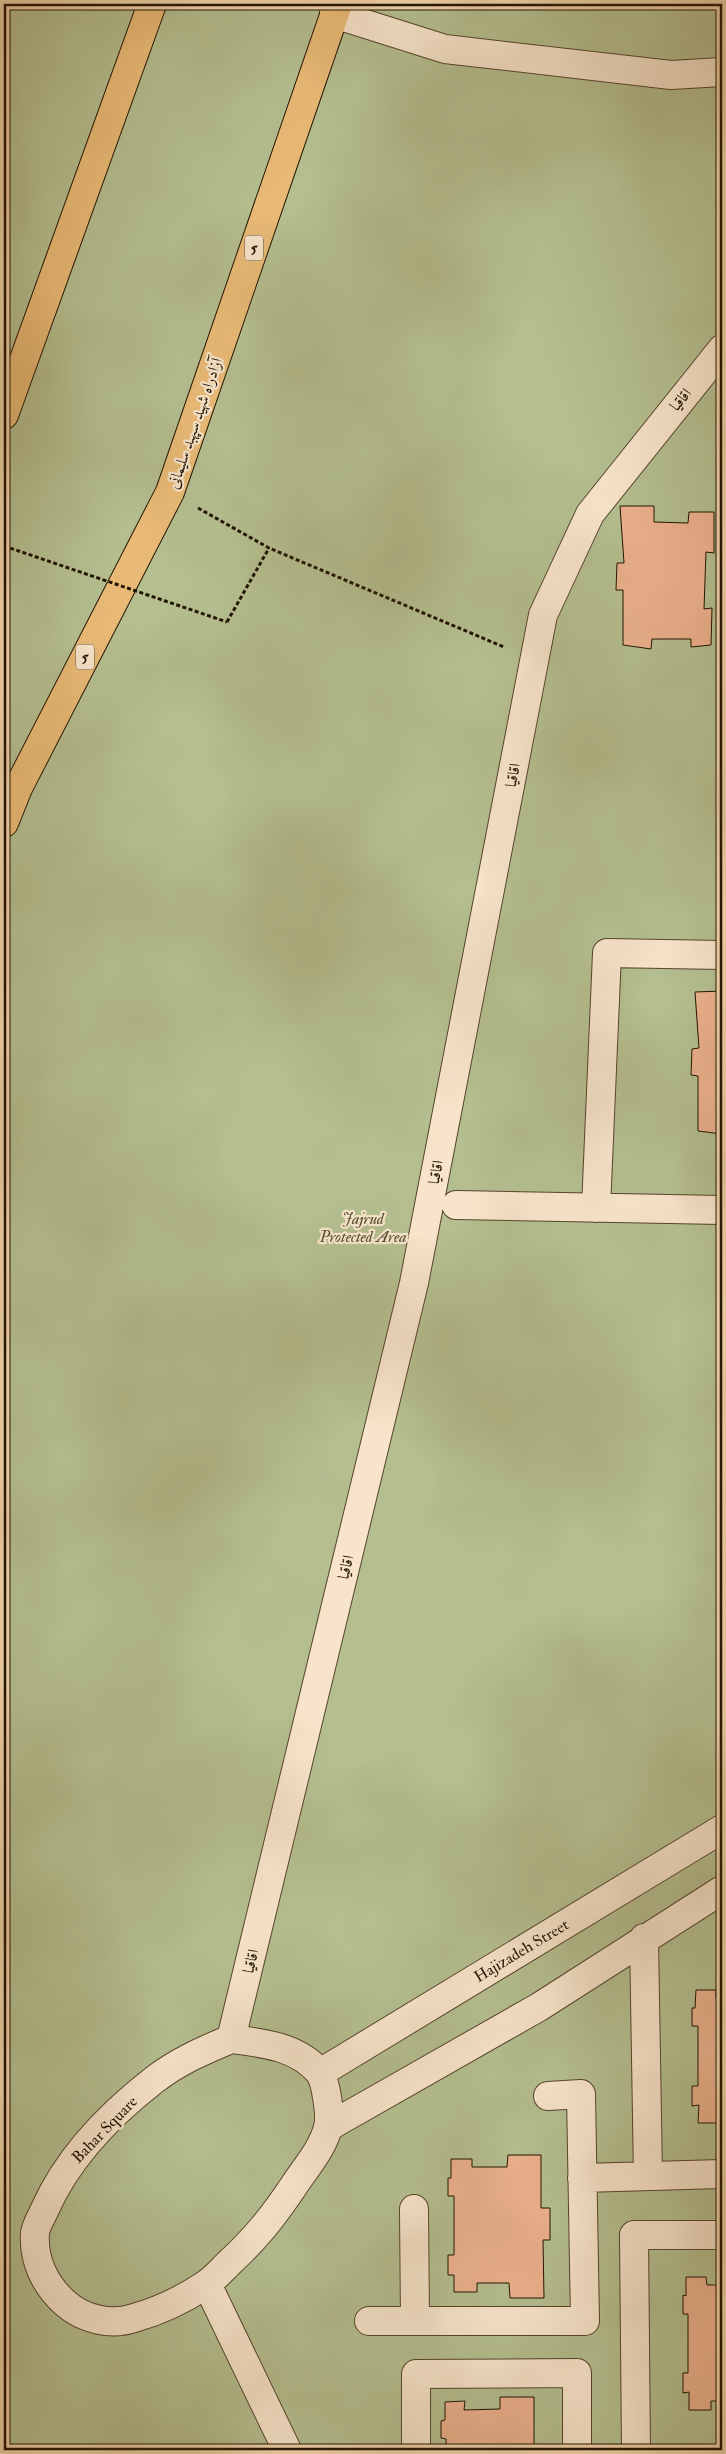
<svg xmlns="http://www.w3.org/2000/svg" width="726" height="2454" font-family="'IM FELL Double Pica',Amiri,serif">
<rect width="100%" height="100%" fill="#f2d5ad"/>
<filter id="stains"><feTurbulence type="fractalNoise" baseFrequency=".004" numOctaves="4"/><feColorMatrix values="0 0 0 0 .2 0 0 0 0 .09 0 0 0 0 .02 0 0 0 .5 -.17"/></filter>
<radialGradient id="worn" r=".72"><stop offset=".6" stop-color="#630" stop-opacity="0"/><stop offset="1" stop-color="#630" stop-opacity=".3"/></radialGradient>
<path fill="#b4be8f" stroke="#6a6948" d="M 4,4 L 722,4 L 722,2450 L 4,2450 Z"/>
<path fill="#ebb18d" stroke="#211402" d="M 620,506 L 654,506 L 654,522 L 688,523 L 689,512 L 714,512 L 714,553 L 706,552 L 704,609 L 712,608 L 711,645 L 691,647 L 691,639 L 652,639 L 651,649 L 623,645 L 623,590 L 616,590 L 617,563 L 624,563 Z
M 722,991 L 722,1134 L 698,1131 L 698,1076 L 691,1075 L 692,1049 L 699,1048 L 695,992 Z
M 696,1990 L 716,1990 L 716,1998 L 722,1998 L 721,2123 L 698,2123 L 699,2105 L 692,2106 L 692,2086 L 698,2086 L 698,2026 L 692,2026 L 692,2008 L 695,2008 Z
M 508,2155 L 541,2155 L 541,2208 L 550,2208 L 550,2240 L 543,2240 L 544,2298 L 510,2298 L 509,2283 L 477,2283 L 477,2292 L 454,2292 L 454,2275 L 448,2275 L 448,2255 L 454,2255 L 454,2196 L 448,2196 L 448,2178 L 451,2178 L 451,2159 L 472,2159 L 472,2167 L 507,2167 Z
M 686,2277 L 706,2277 L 707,2285 L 722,2285 L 722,2401 L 711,2401 L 711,2410 L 689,2410 L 689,2392 L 683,2393 L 683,2373 L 688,2373 L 688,2314 L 683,2314 L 683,2295 L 686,2296 Z
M 500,2397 L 534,2397 L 534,2450 L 446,2450 L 446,2439 L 441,2438 L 441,2421 L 445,2420 L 445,2402 L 465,2401 L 464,2410 L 500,2409 Z"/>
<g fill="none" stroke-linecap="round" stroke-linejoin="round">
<defs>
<path id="minor" d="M 334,14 L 445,49 L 671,75 L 722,72
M 456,1205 L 722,1210
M 596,1208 L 607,953 L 722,955
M 644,1938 L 648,2176
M 231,2039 L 414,1283 L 543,615 L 590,514 L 722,349
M 231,2039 C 262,2043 297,2046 319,2072 C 326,2081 331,2116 328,2127 C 323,2148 307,2166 295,2184 C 273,2217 257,2237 228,2264 C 221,2271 214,2279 205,2285 C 184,2299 159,2311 134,2318 C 111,2326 83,2319 65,2303 C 45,2285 33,2260 35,2233 C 36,2225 42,2216 45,2209 C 68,2157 109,2115 154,2080 C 177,2062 204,2050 231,2039 Z
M 320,2073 L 722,1829
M 328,2127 L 539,2007 L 722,1890
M 582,2178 L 722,2174
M 414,2209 L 415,2321
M 207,2284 L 287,2450
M 369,2321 L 585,2321 L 581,2094 L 548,2096
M 416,2450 L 416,2374 L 577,2373 L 577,2450
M 636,2450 L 634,2235 L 722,2235"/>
<path id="highway" d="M 4,415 L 152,4
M 4,823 L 18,788 L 170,492 L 338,4"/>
</defs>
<use href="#minor" stroke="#55442d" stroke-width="30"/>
<use href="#highway" stroke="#211402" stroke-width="30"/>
<path stroke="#211402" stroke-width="3" stroke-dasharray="4 2.5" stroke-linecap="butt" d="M 198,508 L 269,548 L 504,647
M 227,622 L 269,548"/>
<use href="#minor" stroke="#f7e4ca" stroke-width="28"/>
<use href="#highway" stroke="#e9ba76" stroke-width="28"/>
<path stroke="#211402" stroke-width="3" stroke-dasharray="4 2.5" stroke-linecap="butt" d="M 4,546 L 227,622"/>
</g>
<g text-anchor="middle" stroke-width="4.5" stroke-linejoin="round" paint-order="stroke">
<g fill="#f7e4ca" stroke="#61523e" stroke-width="1">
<rect x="245" y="235.5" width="18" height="25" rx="4"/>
<rect x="76" y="644.5" width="18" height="25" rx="4"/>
</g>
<g font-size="15" font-weight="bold" fill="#211402">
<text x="254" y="253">5</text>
<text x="85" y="662">5</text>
</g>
<g font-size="16" fill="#211402" stroke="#f7e4ca">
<text transform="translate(680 399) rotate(-50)" y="6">اقاقیا</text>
<text transform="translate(194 423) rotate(-71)" y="6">آزادراه شهید سپهبد سلیمانی</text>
<text transform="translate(512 775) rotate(-79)" y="6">اقاقیا</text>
<text transform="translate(435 1172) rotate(-79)" y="6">اقاقیا</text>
<text transform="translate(345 1567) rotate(-76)" y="6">اقاقیا</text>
<text transform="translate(521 1950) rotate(-31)" y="6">Hajizadeh Street</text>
<text transform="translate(250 1961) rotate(-76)" y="6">اقاقیا</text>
<text transform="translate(104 2129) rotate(-46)" y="6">Bahar Square</text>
</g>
<g font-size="16" font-style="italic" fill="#545033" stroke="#f7e4ca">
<text x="363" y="1224">Jajrud<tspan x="363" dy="18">Protected Area</tspan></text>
</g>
</g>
<rect width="726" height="2454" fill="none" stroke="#f2d5ad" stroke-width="20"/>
<rect x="5" y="5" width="716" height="2444" fill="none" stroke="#211402" stroke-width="2.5"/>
<rect x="10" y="10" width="706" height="2434" fill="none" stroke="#211402"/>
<rect width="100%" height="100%" filter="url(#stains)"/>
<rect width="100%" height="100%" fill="url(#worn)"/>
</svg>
